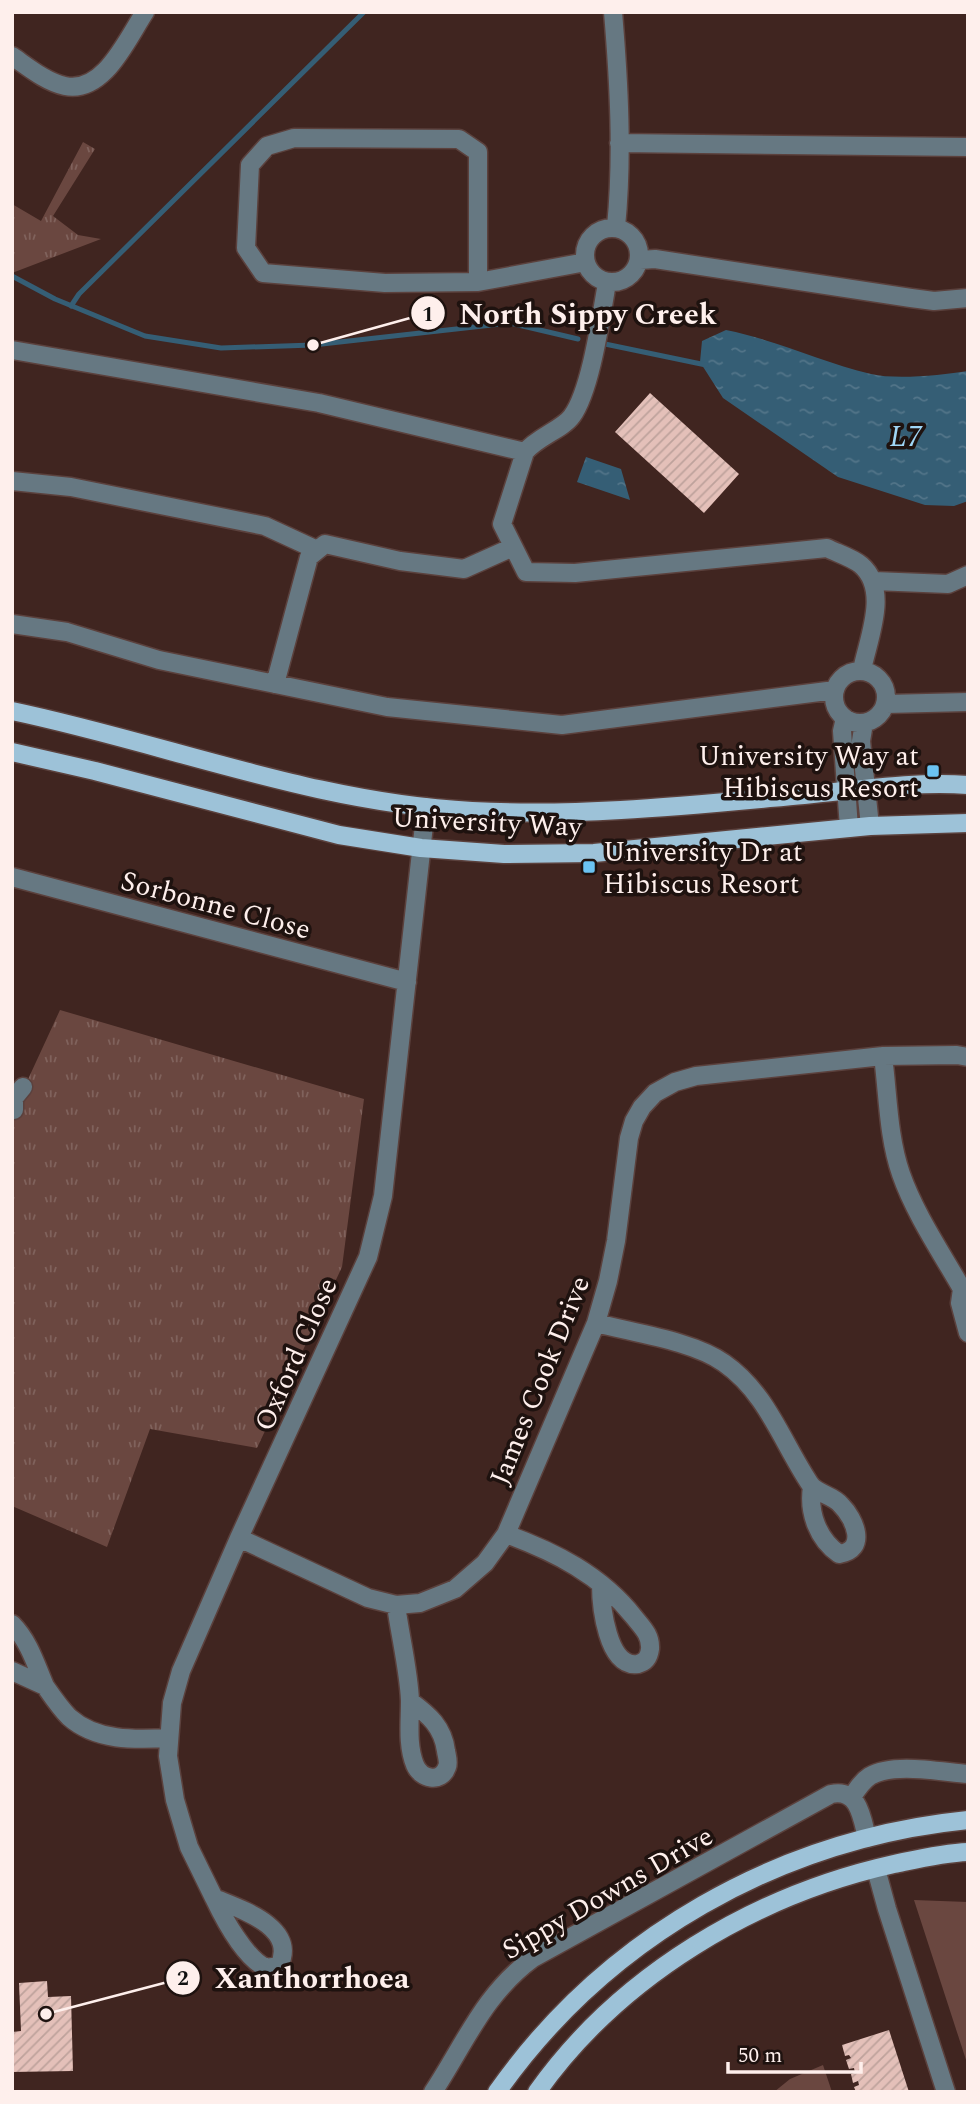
<svg xmlns="http://www.w3.org/2000/svg" width="980" height="2104" font-family="Spectral,serif">
<defs>
<pattern id="park-tufts" width="24" height="20" patternUnits="userSpaceOnUse" patternTransform="scale(1.75)"><rect width="24" height="20" fill="#6a4740"/><path d="M3 7l-1-3M5 7V3M7 7l1-3M15 17l-1-3M17 17v-4M19 17l1-3" fill="none" stroke="#80625c"/></pattern>
<pattern id="water-ripples" width="26" height="14" patternUnits="userSpaceOnUse" patternTransform="scale(1.75)"><rect width="26" height="14" fill="#355e75"/><path d="M2 4q2-2 4 0t4 0M15 11q2-2 4 0t4 0" fill="none" stroke="#537589"/></pattern>
<pattern id="building-hatch" width="6" height="6" patternUnits="userSpaceOnUse" patternTransform="scale(1.75)"><rect width="6" height="6" fill="#e4c0b9"/><path d="M-1 1l2-2M0 6l6-6M5 7l2-2" fill="none" stroke="#bea29c"/></pattern>
</defs>
<rect width="100%" height="100%" fill="#402520"/>
<path fill="#6a4740" d="M 914,1900 L 968,1902 L 968,2066 Z
M 823,2065 L 832,2092 L 774,2092 L 790,2079 Z"/>
<path fill="url(#park-tufts)" d="M 83,142 L 95,149 L 53,216 L 78,235 L 101,239 L 12,273 L 12,204 L 41,221 Z
M 60,1010 L 364,1099 L 342,1267 L 257,1448 L 150,1429 L 107,1547 L 12,1506 L 12,1114 Z"/>
<path fill="url(#water-ripples)" d="M 726,330 C 776,340 822,362 871,374 C 896,380 942,375 968,371 L 968,501 L 954,506 L 925,505 L 838,477 L 723,398 L 700,362 L 702,341 Z
M 586,457 L 621,469 L 630,500 L 577,482 Z"/>
<g fill="none" stroke-linecap="round" stroke-linejoin="round">
<path stroke="#355e75" stroke-width="5" d="M 12,276 L 55,299 L 145,336 L 221,348 L 313,345 L 510,323 L 578,339
M 71,306 L 79,294 L 364,12
M 605,344 L 706,365"/>
</g>
<path fill="url(#building-hatch)" d="M 650,393 L 739,474 L 704,513 L 615,432 Z
M 47,1981 L 48,1997 L 71,1996 L 73,2071 L 12,2072 L 12,2032 L 21,2031 L 19,1983 Z
M 889,2030 L 909,2092 L 856,2092 L 854,2087 L 859,2085 L 858,2081 L 853,2083 L 851,2074 L 855,2073 L 854,2068 L 849,2069 L 846,2060 L 851,2058 L 849,2055 L 845,2056 L 842,2045 Z"/>
<g fill="none" stroke-linecap="round" stroke-linejoin="round">
<defs>
<path id="minor" d="M 613,12 C 619,83 623,156 616,227
M 12,56 C 28,67 46,82 65,86 C 104,94 127,39 145,12
M 619,143 L 968,147
M585 255a27 27 0 1 1 54 0a27 27 0 1 1-54 0Z
M 640,260 L 655,259 L 911,298 L 934,301 L 968,298
M 478,282 L 478,152 L 459,139 L 294,138 L 267,146 L 250,165 L 246,248 L 263,273 L 385,283 L 478,282 L 586,262
M 607,283 C 601,316 591,390 572,416 C 563,429 537,437 525,452 L 502,524 L 526,572 L 575,573 L 827,548 C 837,553 853,558 861,565 C 890,590 868,639 862,670
M 12,350 L 319,403 L 525,452
M 12,481 L 71,487 L 265,526 L 317,550
M 874,581 L 948,584 L 968,575
M 12,624 L 67,632 L 159,660 L 387,707 L 562,725 L 835,690
M834 697a26 26 0 1 1 52 0a26 26 0 1 1-52 0Z
M 275,684 L 309,557 L 325,544 L 400,561 L 464,569 L 513,547
M 886,704 L 968,702
M 845,718 L 842,731 L 849,828
M 864,723 L 861,741 L 870,826
M 12,877 L 407,982
M 883,1056 C 888,1094 888,1137 901,1174 C 915,1214 941,1252 962,1289 L 968,1292
M 14,1110 L 14,1098 L 23,1087
M 962,1289 L 960,1303 L 968,1333
M 596,1323 C 634,1333 693,1341 724,1363 C 767,1393 782,1442 810,1484 C 817,1494 833,1495 841,1505 C 855,1519 868,1550 839,1554 C 818,1539 808,1513 812,1487
M 506,1534 C 555,1552 601,1575 634,1617 C 642,1627 651,1635 650,1649 C 649,1657 646,1662 638,1664 C 607,1669 601,1604 601,1585
M 239,1538 L 368,1598 L 396,1605 L 420,1603 L 455,1589 L 485,1563 L 506,1534 L 596,1323 L 608,1281 L 616,1241 L 629,1138 L 634,1121 L 642,1107 L 655,1093 L 675,1082 L 696,1076 L 883,1056 L 957,1055 L 968,1057
M 396,1605 C 400,1635 409,1672 410,1701 C 410,1723 407,1745 415,1765 C 421,1779 441,1784 447,1767 C 449,1762 447,1757 446,1751 C 443,1727 429,1715 410,1701
M 12,1624 C 29,1641 36,1665 45,1686 L 12,1671
M 45,1686 C 52,1696 60,1708 69,1717 C 96,1741 134,1740 169,1738
M 852,1797 C 857,1789 862,1781 870,1776 C 894,1762 941,1772 968,1774
M 876,1869 L 887,1909 L 946,2092
M 214,1898 L 189,1847 L 175,1800 L 168,1756 L 172,1703 L 181,1671 L 239,1538 L 368,1257 L 383,1196 L 426,807
M 214,1898 C 240,1909 298,1927 279,1966 L 266,1968 C 245,1958 224,1919 214,1898 Z
M 433,2092 C 466,2042 483,1995 533,1958 L 831,1794 C 859,1788 862,1818 867,1838"/>
<path id="major" d="M 12,711 C 165,743 314,803 472,811 C 583,817 693,805 804,795 C 858,790 914,781 968,785
M 12,752 L 95,771 L 339,835 L 421,848 L 504,854 L 594,853 L 870,826 L 968,823
M 497,2092 C 606,1937 779,1839 968,1820
M 537,2092 C 620,1975 755,1895 894,1864 C 918,1859 943,1853 968,1852"/>
</defs>
<use href="#minor" stroke="#5b413d" stroke-width="21"/>
<use href="#major" stroke="#5b413d" stroke-width="21"/>
<use href="#minor" stroke="#667882" stroke-width="18"/>
<use href="#major" stroke="#9dc2d8" stroke-width="18"/>
</g>
<g fill="#6bc3f2" stroke="#1e120f" stroke-width="2.5">
<rect x="926" y="764" width="14" height="14" rx="3.5"/>
<rect x="582" y="860" width="14" height="14" rx="3.5"/>
</g>
<g text-anchor="middle" stroke-width="7" stroke-linejoin="round" paint-order="stroke">
<g font-size="28" fill="#feefec" stroke="#1e120f" text-anchor="end">
<text x="919" y="765">University Way at<tspan x="919" dy="32">Hibiscus Resort</tspan></text>
<text x="603" y="861" text-anchor="start">University Dr at<tspan x="603" dy="32">Hibiscus Resort</tspan></text>
</g>
<g font-size="28" fill="#feefec" stroke="#1e120f">
<text transform="translate(487 821) rotate(3)" y="10">University Way</text>
<text transform="translate(216 904) rotate(15)" y="10">Sorbonne Close</text>
<text transform="translate(295 1354) rotate(-66)" y="10">Oxford Close</text>
<text transform="translate(539 1380) rotate(-68)" y="10">James Cook Drive</text>
<text transform="translate(607 1892) rotate(-30)" y="10">Sippy Downs Drive</text>
</g>
<g font-size="30" font-style="italic" fill="#a0d6f6" stroke="#1e120f">
<text x="906" y="446">L7</text>
</g>
</g>
<path fill="none" stroke="#feefec" stroke-width="2.5" d="M313 345L428 313M46 2014L183 1978"/>
<g fill="#feefec" stroke="#1e120f" stroke-width="2.5">
<circle cx="313" cy="345" r="7"/>
<circle cx="46" cy="2014" r="7"/>
<circle cx="428" cy="313" r="18"/>
<circle cx="183" cy="1978" r="18"/>
</g>
<g font-size="21" text-anchor="middle" font-weight="bold" fill="#111">
<text x="428" y="321">1</text>
<text x="183" y="1985">2</text>
</g>
<g font-size="30" text-anchor="middle" font-weight="bold" fill="#feefec" stroke="#1e120f" stroke-width="7" stroke-linejoin="round" paint-order="stroke">
<text x="588" y="324">North Sippy Creek</text>
<text x="312" y="1988">Xanthorrhoea</text>
</g>
<rect width="980" height="2104" fill="none" stroke="#feefec" stroke-width="28"/>
<path d="M728 2062v10h133v-10" fill="none" stroke="#feefec" stroke-width="3.5"/>
<text x="738" y="2062" font-size="21" fill="#feefec" stroke="#1e120f" stroke-width="5" paint-order="stroke">50 m</text>
</svg>
